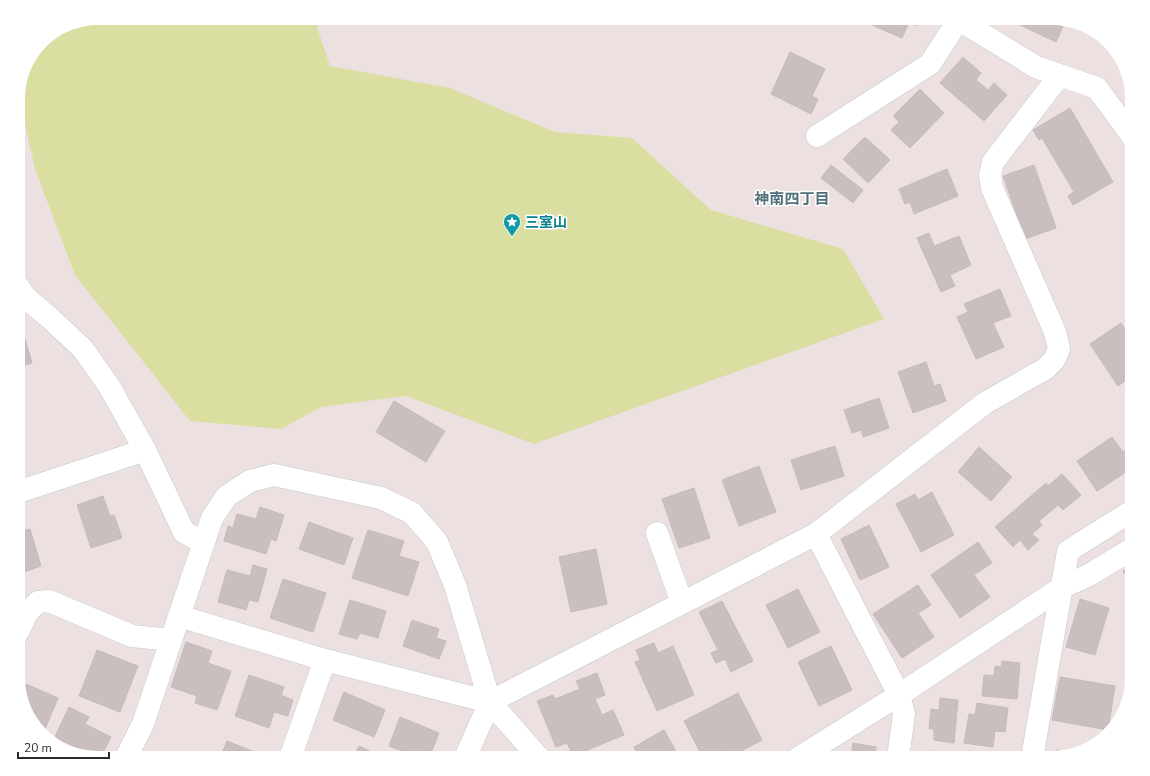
<svg xmlns="http://www.w3.org/2000/svg" width="1150" height="776" font-family="'Nunito Sans','Noto Sans JP',sans-serif">
<rect width="100%" height="100%" fill="#ede0e0"/>
<path fill="#dadfa1" d="M 98,18 L 314,18 L 330,66 L 450,88 L 555,132 L 632,138 L 711,210 L 843,249 L 884,319 L 534,444 L 406,396 L 321,407 L 281,429 L 190,421 L 75,275 L 35,169 L 18,91 L 26,63 L 41,41 L 67,24 Z"/>
<path fill="#c9bfbe" stroke="#c8baba" d="M 875,18 L 920,18 L 917,26 L 909,22 L 902,38 L 872,25 Z
M 1020,18 L 1052,18 L 1065,22 L 1056,42 L 1018,24 Z
M 790,52 L 825,69 L 812,96 L 818,99 L 811,114 L 771,94 Z
M 963,57 L 981,73 L 976,80 L 988,90 L 994,83 L 1007,95 L 984,121 L 940,83 Z
M 920,89 L 944,113 L 910,148 L 891,130 L 899,122 L 893,116 Z
M 1070,108 L 1113,182 L 1073,205 L 1068,196 L 1074,192 L 1042,138 L 1039,140 L 1033,130 Z
M 865,137 L 890,160 L 868,183 L 843,159 Z
M 831,165 L 863,190 L 853,203 L 821,178 Z
M 1034,165 L 1056,228 L 1025,239 L 1003,176 Z
M 947,169 L 958,196 L 914,214 L 910,202 L 905,204 L 899,189 Z
M 929,233 L 934,246 L 959,236 L 971,265 L 950,275 L 955,286 L 941,292 L 917,238 Z
M 1000,289 L 1011,316 L 993,323 L 1004,347 L 976,359 L 957,317 L 968,312 L 964,304 Z
M 1121,323 L 1131,338 L 1127,341 L 1132,348 L 1132,376 L 1118,386 L 1090,344 Z
M 23,332 L 32,363 L 18,367 L 18,334 Z
M 926,362 L 934,386 L 940,384 L 946,401 L 913,413 L 898,372 Z
M 879,398 L 889,428 L 863,437 L 861,430 L 852,433 L 844,410 Z
M 394,401 L 445,431 L 426,462 L 376,432 Z
M 1112,437 L 1123,452 L 1127,449 L 1132,456 L 1132,461 L 1129,463 L 1132,468 L 1097,491 L 1077,461 Z
M 835,446 L 844,476 L 801,490 L 791,460 Z
M 979,447 L 1012,477 L 991,501 L 958,472 Z
M 759,466 L 776,512 L 739,526 L 722,480 Z
M 1062,474 L 1081,495 L 1063,510 L 1058,505 L 1039,521 L 1042,525 L 1032,534 L 1039,540 L 1028,550 L 1020,540 L 1013,547 L 995,527 L 1046,483 L 1048,486 Z
M 694,488 L 710,538 L 679,548 L 662,499 Z
M 932,492 L 954,535 L 921,552 L 896,504 L 915,494 L 918,500 Z
M 103,496 L 110,516 L 114,515 L 122,538 L 91,548 L 77,505 Z
M 260,507 L 284,515 L 276,541 L 271,539 L 266,554 L 224,541 L 228,526 L 233,528 L 237,514 L 256,519 Z
M 309,522 L 353,538 L 344,565 L 299,549 Z
M 869,525 L 889,567 L 860,580 L 841,539 Z
M 30,529 L 41,566 L 24,572 L 18,554 L 18,532 Z
M 368,530 L 404,541 L 399,556 L 419,562 L 408,596 L 352,578 Z
M 978,542 L 992,563 L 974,575 L 990,597 L 960,618 L 931,575 Z
M 596,549 L 607,604 L 571,612 L 559,557 Z
M 253,565 L 267,569 L 258,602 L 249,600 L 246,610 L 218,602 L 227,570 L 250,576 Z
M 1132,566 L 1132,585 L 1123,571 Z
M 283,579 L 326,593 L 313,632 L 270,618 Z
M 918,585 L 931,605 L 918,613 L 934,637 L 902,658 L 873,614 Z
M 798,589 L 820,632 L 788,648 L 766,605 Z
M 1080,599 L 1109,608 L 1095,655 L 1066,647 Z
M 350,600 L 386,611 L 378,638 L 360,633 L 357,639 L 339,634 Z
M 722,601 L 753,661 L 731,672 L 725,659 L 716,663 L 711,653 L 718,650 L 699,612 Z
M 412,620 L 439,629 L 436,638 L 446,641 L 439,659 L 403,646 Z
M 186,642 L 212,651 L 208,663 L 231,671 L 217,710 L 195,703 L 197,696 L 171,687 Z
M 654,643 L 658,653 L 673,646 L 694,695 L 657,711 L 635,662 L 640,660 L 636,650 Z
M 831,646 L 852,690 L 819,706 L 798,662 Z
M 97,650 L 138,666 L 120,712 L 79,696 Z
M 1002,661 L 1020,663 L 1017,699 L 982,696 L 984,675 L 994,676 L 995,666 L 1001,667 Z
M 597,673 L 605,695 L 595,699 L 602,715 L 613,710 L 624,735 L 573,756 L 567,743 L 556,747 L 537,701 L 553,695 L 555,699 L 580,689 L 576,681 Z
M 249,675 L 284,687 L 281,695 L 293,700 L 288,716 L 274,712 L 269,728 L 235,716 Z
M 1060,677 L 1115,686 L 1108,730 L 1052,720 Z
M 26,684 L 58,698 L 43,734 L 29,718 L 22,695 Z
M 344,692 L 385,710 L 374,737 L 333,720 Z
M 738,693 L 762,740 L 730,757 L 727,751 L 713,758 L 703,758 L 684,721 Z
M 940,698 L 958,700 L 954,743 L 934,740 L 934,729 L 929,729 L 931,709 L 939,710 Z
M 977,703 L 1008,708 L 1005,732 L 995,731 L 993,747 L 964,743 L 969,714 L 975,715 Z
M 69,707 L 89,717 L 85,724 L 111,737 L 100,758 L 52,743 Z
M 400,717 L 439,733 L 429,758 L 421,758 L 389,746 Z
M 664,730 L 680,758 L 640,758 L 634,747 Z
M 227,741 L 262,755 L 261,758 L 220,758 Z
M 853,743 L 876,747 L 875,758 L 837,758 L 837,756 L 851,758 Z
M 359,746 L 374,753 L 372,758 L 348,758 L 350,754 L 354,756 Z
M 1056,750 L 1072,753 L 1055,757 Z
M 930,751 L 950,753 L 949,758 L 919,758 L 919,756 L 930,757 Z
M 969,751 L 993,754 L 993,758 L 968,758 Z"/>
<g fill="none" stroke-linecap="round" stroke-linejoin="round">
<defs>
<path id="street" d="M 961,21 L 1036,67 L 1097,88 L 1132,136
M 817,136 L 930,64 L 952,30 L 964,18
M 18,286 L 25,297 L 51,319 L 83,349 L 109,386 L 145,450 L 184,532 L 204,543
M 18,492 L 145,450
M 657,533 L 682,603
M 816,534 L 899,695 L 904,714 L 898,758
M 179,616 L 325,660 L 490,702
M 18,632 L 27,613 L 38,602 L 49,601 L 132,636 L 171,640
M 126,758 L 143,724 L 212,518 L 227,496 L 250,481 L 274,475 L 381,498 L 412,513 L 437,542 L 455,585 L 490,702 L 539,758
M 290,758 L 325,660
M 465,758 L 490,702 L 816,534 L 985,403 L 1045,369 L 1054,360 L 1059,349 L 1055,332 L 992,188 L 990,175 L 993,162 L 1060,75
M 798,758 L 899,695 L 1061,588 L 1089,575 L 1132,549
M 1032,758 L 1068,551 L 1132,511"/>
</defs>
<use href="#street" stroke="#c1cace" stroke-width="23"/>
<use href="#street" stroke="#fff" stroke-width="22"/>
</g>
<defs>
<symbol id="sight-pin" viewBox="-11 -11 22 30"><path d="M0 17L-7.5 6A9.5 9.5 0 1 1 7.5 6Z" fill="#0f9aa8" stroke="#fff"/><path d="M0-6L1.8-2.2L6-1.7L2.9 1.2L3.7 5.4L0 3.3L-3.7 5.4L-2.9 1.2L-6-1.7L-1.8-2.2Z" fill="#fff"/></symbol>
</defs>
<g fill-rule="evenodd">
<use href="#sight-pin" x="502" y="212" width="20" height="27"/>
</g>
<g text-anchor="middle" stroke-width="3" stroke-linejoin="round" paint-order="stroke">
<g font-size="14" font-weight="bold" fill="#0d838f" stroke="#fff" text-anchor="start">
<text x="525" y="227">三室山</text>
</g>
<g font-size="15" font-weight="bold" fill="#50707a" stroke="#fff">
<text x="792" y="204">神南四丁目</text>
</g>
</g>
<path d="M0 0H1150V776H0ZM98 25H1052A73 73 0 0 1 1125 98V678A73 73 0 0 1 1052 751H98A73 73 0 0 1 25 678V98A73 73 0 0 1 98 25Z" fill="#fff" fill-rule="evenodd"/>
<path d="M18 752v6h91v-6" fill="none" stroke="#2c2c2c" stroke-width="2"/>
<text x="24" y="752" font-size="12" fill="#2c2c2c" stroke="#ffffff" stroke-width="3" paint-order="stroke">20 m</text>
</svg>
